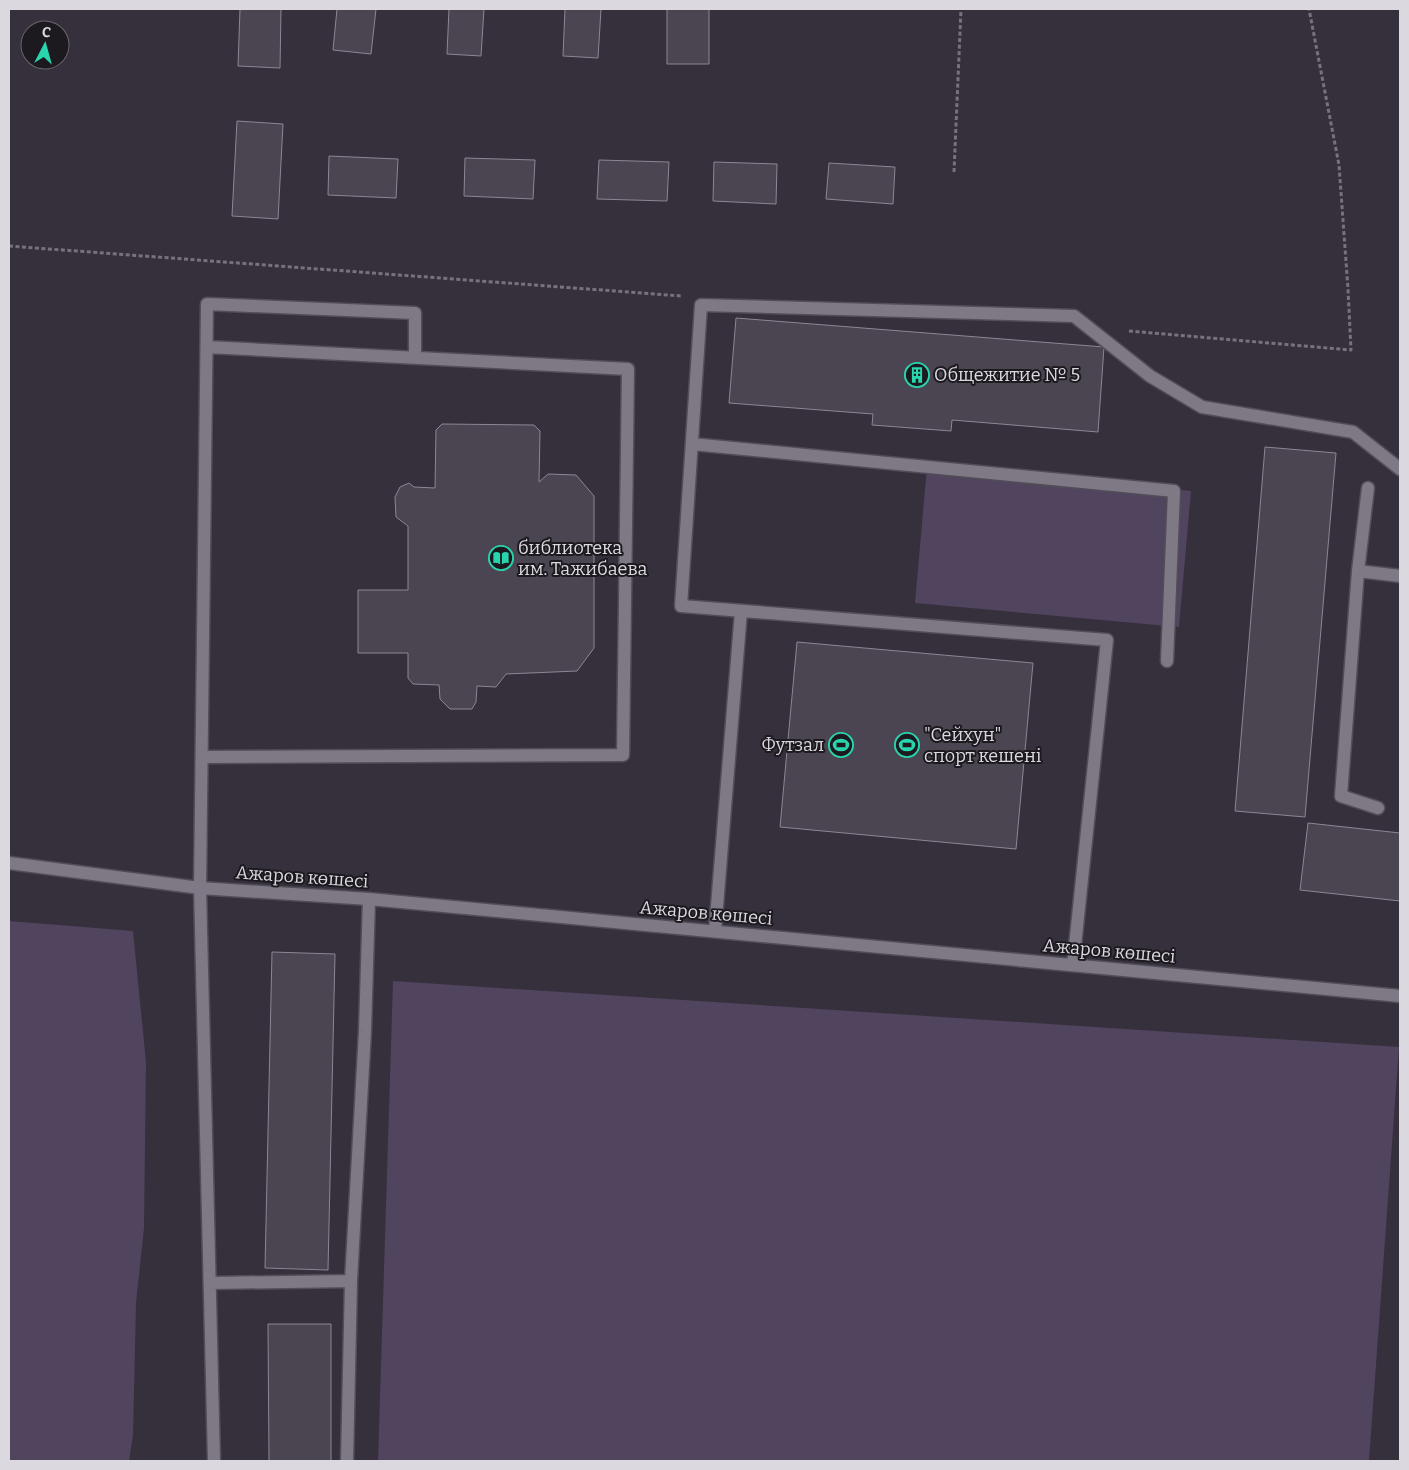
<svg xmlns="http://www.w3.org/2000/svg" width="1409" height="1470" font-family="Bitter,serif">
<rect width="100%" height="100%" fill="#36303c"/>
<path fill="#51445e" d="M 927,467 L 1191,491 L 1179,627 L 915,603 Z
M 9,921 L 133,931 L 146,1062 L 144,1228 L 136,1303 L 133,1435 L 129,1461 L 9,1461 Z
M 393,981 L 1399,1047 L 1369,1461 L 378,1461 Z"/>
<path fill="#4b4551" stroke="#8d8694" d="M 240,9 L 281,9 L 280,68 L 238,66 Z
M 337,9 L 376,9 L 371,54 L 333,50 Z
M 449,9 L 484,9 L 481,56 L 447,54 Z
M 565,9 L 601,9 L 598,58 L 563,56 Z
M 667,9 L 709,9 L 709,64 L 667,64 Z
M 237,121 L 283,124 L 278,219 L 232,216 Z
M 329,156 L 398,159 L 396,198 L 328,195 Z
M 465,158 L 535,160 L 533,199 L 464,196 Z
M 599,160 L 669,162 L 667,201 L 597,199 Z
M 714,162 L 777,164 L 776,204 L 713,201 Z
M 829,163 L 895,167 L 893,204 L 826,199 Z
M 736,318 L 1104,347 L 1098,432 L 952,420 L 951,431 L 872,425 L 873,414 L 729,403 Z
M 442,424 L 534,425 L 540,431 L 539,482 L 548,474 L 576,475 L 594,496 L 594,648 L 577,671 L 506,674 L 496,687 L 477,686 L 476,702 L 472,709 L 450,709 L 440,699 L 439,685 L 413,684 L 408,678 L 408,653 L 358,653 L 358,590 L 408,590 L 408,526 L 396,517 L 395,497 L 400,487 L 409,483 L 414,487 L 435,488 L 436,430 Z
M 1265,447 L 1336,453 L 1305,817 L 1235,811 Z
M 797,642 L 1033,663 L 1016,849 L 780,827 Z
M 1308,823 L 1400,833 L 1400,901 L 1300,890 Z
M 272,952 L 335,954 L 328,1270 L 265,1268 Z
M 268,1324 L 331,1324 L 331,1461 L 269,1461 Z"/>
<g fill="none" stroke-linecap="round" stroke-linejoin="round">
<defs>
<path id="service" d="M 692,444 L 1174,491 L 1167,661
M 1358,571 L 1368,488
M 202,757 L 623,755 L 628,369 L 207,347
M 1378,808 L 1341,796 L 1358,571 L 1400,576
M 715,931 L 741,611
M 1073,965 L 1107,640 L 681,606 L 701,305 L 1074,316 L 1150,376 L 1202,407 L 1353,432 L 1400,469
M 210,1283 L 351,1281
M 214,1461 L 200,888 L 207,304 L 415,313 L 415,358
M 347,1461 L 351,1281 L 365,1031 L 369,899"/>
<path id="minor" d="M 9,863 L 200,888 L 369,899 L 1400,996"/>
</defs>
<use href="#service" stroke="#524e58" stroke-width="15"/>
<use href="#minor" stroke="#524e58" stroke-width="15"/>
<path stroke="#77727d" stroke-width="3" stroke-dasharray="4 2.5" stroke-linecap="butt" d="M 954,172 L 961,9
M 9,246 L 682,296
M 1129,331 L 1351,350 L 1348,289 L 1339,165 L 1309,9"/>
<use href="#service" stroke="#7f7986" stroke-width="12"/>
<use href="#minor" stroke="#7f7986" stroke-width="12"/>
</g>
<defs>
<symbol id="building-ring" viewBox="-11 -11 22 22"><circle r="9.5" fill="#1c191f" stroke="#28d5ad" stroke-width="1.5"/><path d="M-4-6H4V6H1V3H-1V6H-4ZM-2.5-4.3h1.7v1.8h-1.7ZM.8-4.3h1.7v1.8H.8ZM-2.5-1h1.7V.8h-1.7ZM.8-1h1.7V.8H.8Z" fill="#28d5ad"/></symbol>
<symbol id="library-ring" viewBox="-11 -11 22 22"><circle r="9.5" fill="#1c191f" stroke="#28d5ad" stroke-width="1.5"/><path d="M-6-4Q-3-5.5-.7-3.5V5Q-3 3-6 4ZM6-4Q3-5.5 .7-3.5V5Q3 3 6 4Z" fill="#28d5ad"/></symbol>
<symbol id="stadium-ring" viewBox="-11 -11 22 22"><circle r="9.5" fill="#1c191f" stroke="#28d5ad" stroke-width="1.5"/><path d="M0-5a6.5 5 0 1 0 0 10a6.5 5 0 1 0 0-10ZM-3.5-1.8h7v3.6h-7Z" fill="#28d5ad"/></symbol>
</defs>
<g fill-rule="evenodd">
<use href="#building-ring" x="903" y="361" width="28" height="28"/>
<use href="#library-ring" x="487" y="544" width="28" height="28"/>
<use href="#stadium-ring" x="827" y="731" width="28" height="28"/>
<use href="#stadium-ring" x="893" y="731" width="28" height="28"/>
</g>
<g text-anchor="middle" stroke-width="4" stroke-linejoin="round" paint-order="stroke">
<g font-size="18" fill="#dcd8e0" stroke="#1c191f" text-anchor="start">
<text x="934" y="381">Общежитие № 5</text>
<text x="518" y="554">библиотека<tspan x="518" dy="21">им. Тажибаева</tspan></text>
<text x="924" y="741">"Сейхун"<tspan x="924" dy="21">спорт кешені</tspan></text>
<text x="824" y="751" text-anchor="end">Футзал</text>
</g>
<g font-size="18" fill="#dcd8e0" stroke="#1c191f">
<text transform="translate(302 877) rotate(4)" y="6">Ажаров көшесі</text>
<text transform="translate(706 913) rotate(5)" y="6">Ажаров көшесі</text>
<text transform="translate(1109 951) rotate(5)" y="6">Ажаров көшесі</text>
</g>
</g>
<rect width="1409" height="1470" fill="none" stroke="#dcd8e0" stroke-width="20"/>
<g transform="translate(45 45) rotate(6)"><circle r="24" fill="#1c191f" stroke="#69656c"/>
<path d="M0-4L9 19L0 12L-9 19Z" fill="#28d5ad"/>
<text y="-8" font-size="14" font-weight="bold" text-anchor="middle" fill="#dcd8e0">С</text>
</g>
</svg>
